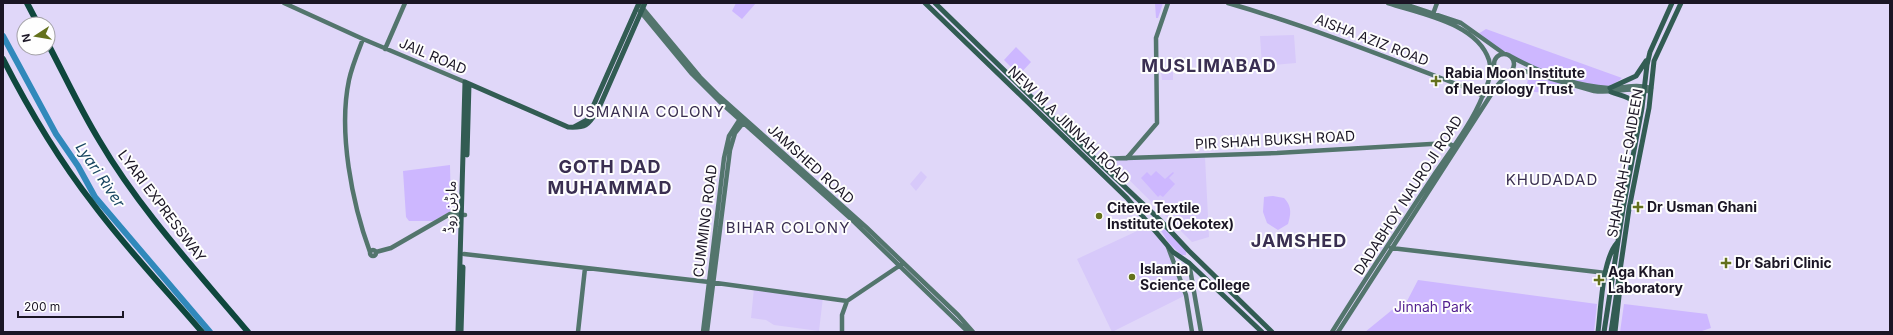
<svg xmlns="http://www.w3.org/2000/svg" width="1893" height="335" font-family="Inter,'Noto Sans Arabic',sans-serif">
<rect width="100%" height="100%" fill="#e0d7f9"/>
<path fill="#d7c9fa" d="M 1294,35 L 1296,63 L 1262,66 L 1260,36 Z
M 1161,72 L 1173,72 L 1173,80 L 1162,80 Z
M 1205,157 L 1209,237 L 1192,242 L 1109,160 Z
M 921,171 L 927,177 L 916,191 L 910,184 Z
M 1150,225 L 1167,246 L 1186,295 L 1112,332 L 1077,259 Z
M 754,288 L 823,297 L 819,331 L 774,325 L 766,320 L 751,318 Z"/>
<path fill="#cdb7ff" d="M 736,3 L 756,3 L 742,19 L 732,11 Z
M 1155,3 L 1163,3 L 1158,18 L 1156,18 Z
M 1486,29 L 1622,78 C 1618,82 1610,86 1604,87 C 1582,90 1522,63 1502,53 C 1494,48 1486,40 1478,34 Z
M 1016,47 L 1031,62 L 1019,75 L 1004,60 Z
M 1529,72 L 1575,86 L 1574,96 L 1526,91 Z
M 450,165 L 451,211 L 433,221 L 409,221 L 406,217 L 403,171 Z
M 1156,171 L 1165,179 L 1173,172 L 1174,173 L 1169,178 L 1175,184 L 1163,197 L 1160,195 L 1158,197 L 1141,178 L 1147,172 L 1151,176 Z
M 1273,196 L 1284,198 C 1292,206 1291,214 1288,224 L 1278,230 L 1267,223 L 1263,212 L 1264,197 Z
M 1161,226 L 1186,250 L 1186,255 L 1181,255 L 1168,242 L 1160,229 Z
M 1418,280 L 1597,304 L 1594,332 L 1365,332 L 1403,301 L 1406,303 Z
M 1624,304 L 1707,314 L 1711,328 L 1699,332 L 1620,332 Z"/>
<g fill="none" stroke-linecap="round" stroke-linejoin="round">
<path stroke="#3189bb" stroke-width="6" d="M 3,36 L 56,134 L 78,166 L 95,197 L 210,332"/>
<path stroke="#53756d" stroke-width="4.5" d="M 284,3 L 363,39 L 465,82
M 1228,3 C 1311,27 1391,59 1472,90 L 1483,96
M 1401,3 L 1461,23 L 1503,53
M 640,5 L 700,77 L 719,96 L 866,227 L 958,315 L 973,332
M 640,11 L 692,74 L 719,101 L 850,218 L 968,332
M 1433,14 L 1437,3
M 363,39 C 358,52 352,66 349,80 C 338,132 352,203 370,252
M 385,49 L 405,3
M1494 64a10 10 0 1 1 20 0a10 10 0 1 1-20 0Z
M 1510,56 C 1539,72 1575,86 1608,88 C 1625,89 1632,83 1651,88
M 1127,158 L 1157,123 L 1156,38 L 1168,3
M 1096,159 L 1277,153 L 1448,143 L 1453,146
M 1168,247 L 1186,295 L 1192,332
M 1391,248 L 1606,273
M370 253a3 3 0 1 1 6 0a3 3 0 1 1-6 0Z
M 376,252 L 391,248 L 450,214 L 465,215
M 464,254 L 709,282 L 847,301
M 1189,263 L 1201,332
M 847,301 L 902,264
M 578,332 L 585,268
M 703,332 L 724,158 L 729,136 L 740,119
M 707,332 L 730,150 L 735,133 L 743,123
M 842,332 L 842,315 L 847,301
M 1332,332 C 1365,279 1400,227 1434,175 C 1451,150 1472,123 1483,95 C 1488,85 1492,71 1489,60 C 1477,23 1421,14 1388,3
M 1338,332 L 1494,90 C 1502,78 1510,72 1524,71 L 1594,91 C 1612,94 1630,86 1647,91"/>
<path stroke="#325c53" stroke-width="5" d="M 925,3 L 1127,198 L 1173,252 L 1189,263 L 1262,332
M 935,3 L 1090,154 L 1160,220 L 1189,251 L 1272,332
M 1610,88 L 1636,76 L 1646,61
M 1611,92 C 1627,98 1638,97 1639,118
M 574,127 L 587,120 L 639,3
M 467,155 L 469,84
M 458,332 L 465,82 L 568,127 C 587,128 588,125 598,110 L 645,3
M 461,332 L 463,267
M 1598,332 C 1601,309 1602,260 1617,243
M 1604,332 L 1623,209 L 1642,108 L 1647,65 L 1650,52 L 1672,3
M 1611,332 L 1629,209 L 1649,108 L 1654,61 L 1681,3
M 1615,332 L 1622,270"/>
<path stroke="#0f473d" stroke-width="6" d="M 27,3 L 38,24
M 48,44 C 65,76 80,109 99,140 C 140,210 196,270 248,332
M 3,59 C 29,110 59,160 94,205 C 127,249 166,290 202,332"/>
</g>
<g fill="#64711c" stroke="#fefefe" stroke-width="1.5">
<path d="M1434 75h4v4h4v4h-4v4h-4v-4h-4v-4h4z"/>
<path d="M1636 201h4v4h4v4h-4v4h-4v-4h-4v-4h4z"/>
<circle cx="1099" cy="216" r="4"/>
<path d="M1724 257h4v4h4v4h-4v4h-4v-4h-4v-4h4z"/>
<circle cx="1132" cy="277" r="4"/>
<path d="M1597 274h4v4h4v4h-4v4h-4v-4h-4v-4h4z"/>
</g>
<g text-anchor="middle" stroke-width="4" stroke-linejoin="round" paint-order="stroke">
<g font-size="14" fill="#1b1625" stroke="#fefefe">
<text transform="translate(1372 40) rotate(21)" y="5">AISHA AZIZ ROAD</text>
<text transform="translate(433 56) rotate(23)" y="5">JAIL ROAD</text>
<text transform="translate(1069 125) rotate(44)" y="5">NEW M A JINNAH ROAD</text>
<text transform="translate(1275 140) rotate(-3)" y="5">PIR SHAH BUKSH ROAD</text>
<text transform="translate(1625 163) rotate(-80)" y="5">SHAHRAH-E-QAIDEEN</text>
<text transform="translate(811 164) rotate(42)" y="5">JAMSHED ROAD</text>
<text transform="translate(1408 195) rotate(-57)" y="5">DADABHOY NAUROJI ROAD</text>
<text transform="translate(162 206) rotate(53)" y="5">LYARI EXPRESSWAY</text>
<text transform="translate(450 207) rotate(-88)" y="5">مارٹن روڈ</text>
<text transform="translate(705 221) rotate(-83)" y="5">CUMMING ROAD</text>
</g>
<g font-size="14" font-weight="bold" fill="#1b1625" stroke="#fefefe" text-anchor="start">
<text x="1445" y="78">Rabia Moon Institute<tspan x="1445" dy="16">of Neurology Trust</tspan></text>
<text x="1647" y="212">Dr Usman Ghani</text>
<text x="1107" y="213">Citeve Textile<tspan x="1107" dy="16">Institute (Oekotex)</tspan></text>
<text x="1735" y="268">Dr Sabri Clinic</text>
<text x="1140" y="274">Islamia<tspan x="1140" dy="16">Science College</tspan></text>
<text x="1608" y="277">Aga Khan<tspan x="1608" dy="16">Laboratory</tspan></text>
</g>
<g font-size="14" fill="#511e8e" stroke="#fefefe">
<text x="1433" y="312">Jinnah Park</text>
</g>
<g font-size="15" letter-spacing="1" fill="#3a2f51" stroke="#fefefe">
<text x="649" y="117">USMANIA COLONY</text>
<text x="1552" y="185">KHUDADAD</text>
<text x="788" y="233">BIHAR COLONY</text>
</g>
<g font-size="15" font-style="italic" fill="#194762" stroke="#fefefe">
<text transform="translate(100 175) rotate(56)" y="5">Lyari River</text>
</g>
<g font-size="18" font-weight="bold" letter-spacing="1" fill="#3a2f51" stroke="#fefefe">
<text x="1209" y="72">MUSLIMABAD</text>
<text x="610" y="173">GOTH DAD<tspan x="610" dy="21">MUHAMMAD</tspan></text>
<text x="1299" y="247">JAMSHED</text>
</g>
</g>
<rect width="1893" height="335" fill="none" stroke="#1b1625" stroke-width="8"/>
<g transform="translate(36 36) rotate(258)"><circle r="19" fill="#fefefe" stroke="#a3a1a7"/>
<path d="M0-3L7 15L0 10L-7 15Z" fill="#64711c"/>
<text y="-6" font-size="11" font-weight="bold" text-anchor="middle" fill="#1b1625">N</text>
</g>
<path d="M18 311v6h105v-6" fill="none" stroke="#1b1625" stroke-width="2"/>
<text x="24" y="311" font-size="12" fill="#1b1625" stroke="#fefefe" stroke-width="3" paint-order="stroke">200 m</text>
</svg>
